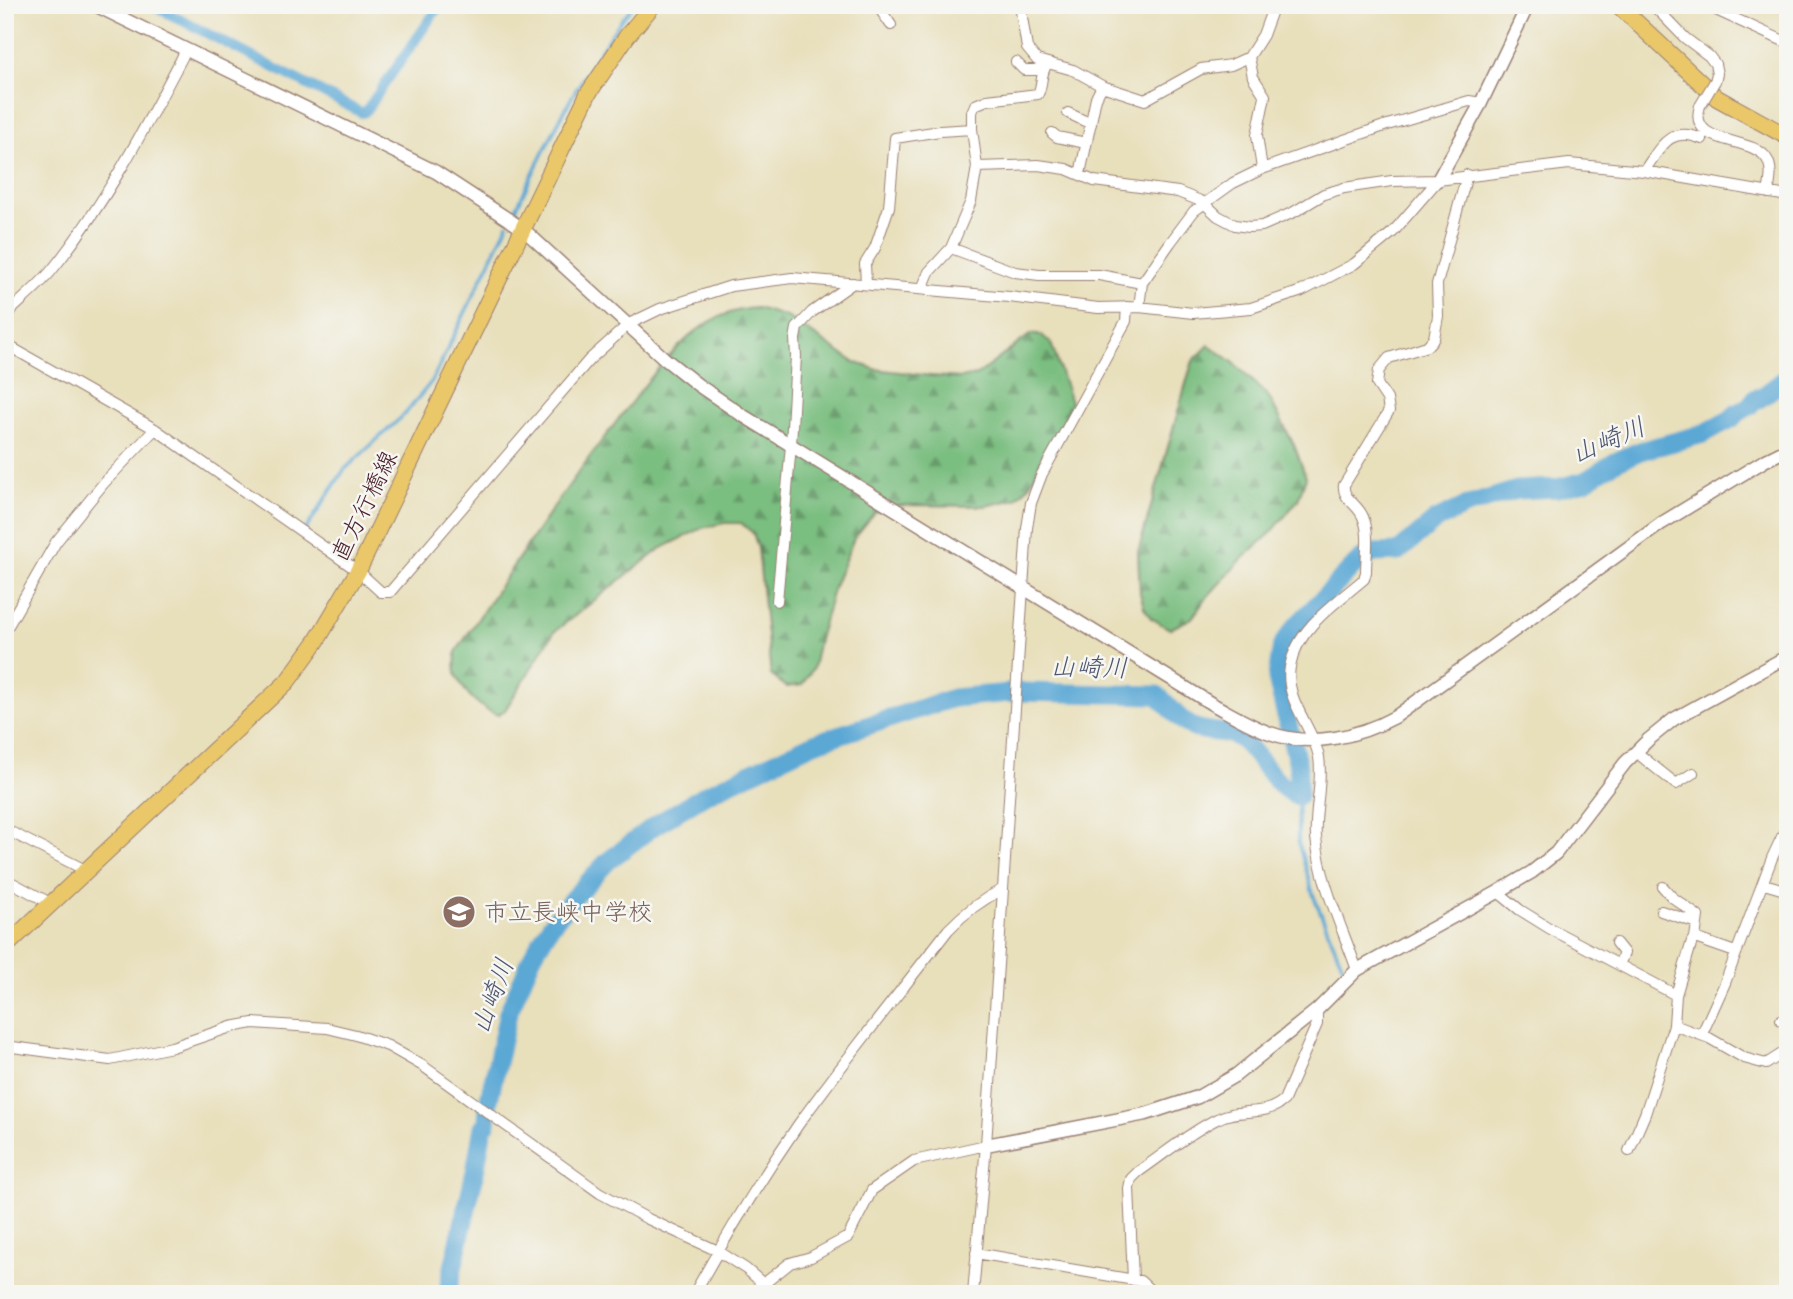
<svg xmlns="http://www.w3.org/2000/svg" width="1793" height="1299" font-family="'Playpen Sans','Klee One',sans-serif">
<defs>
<pattern id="forest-firs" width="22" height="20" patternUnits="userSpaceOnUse" patternTransform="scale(1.75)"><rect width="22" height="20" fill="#7abe80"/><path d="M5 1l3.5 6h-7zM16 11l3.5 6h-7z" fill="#669a69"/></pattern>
</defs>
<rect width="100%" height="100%" fill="#f6f6f2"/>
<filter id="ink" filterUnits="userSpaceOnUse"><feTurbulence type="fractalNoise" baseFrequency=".0143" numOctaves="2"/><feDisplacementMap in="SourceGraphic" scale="14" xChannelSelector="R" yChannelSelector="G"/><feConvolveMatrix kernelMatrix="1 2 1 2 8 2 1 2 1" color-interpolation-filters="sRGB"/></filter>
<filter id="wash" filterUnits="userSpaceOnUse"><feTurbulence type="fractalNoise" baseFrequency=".00686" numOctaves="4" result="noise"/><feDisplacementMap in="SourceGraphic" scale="28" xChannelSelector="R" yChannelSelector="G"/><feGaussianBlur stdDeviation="1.57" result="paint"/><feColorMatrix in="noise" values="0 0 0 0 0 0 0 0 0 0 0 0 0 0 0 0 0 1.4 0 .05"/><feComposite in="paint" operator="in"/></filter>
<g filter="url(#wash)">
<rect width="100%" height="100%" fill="#e8dfbb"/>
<path fill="url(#forest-firs)" stroke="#626e56" stroke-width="2" d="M 757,308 L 787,317 L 854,362 L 875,369 L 931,376 L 961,378 L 977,375 L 1031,334 L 1042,336 L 1051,343 L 1071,402 L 1063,424 L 1046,449 L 1030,485 L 1016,499 L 985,506 L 910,505 L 892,506 L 875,512 L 854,538 L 834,586 L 818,643 L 813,668 L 802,685 L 786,687 L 771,675 L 758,548 L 753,533 L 741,523 L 724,523 L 702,528 L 660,549 L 554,632 L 505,710 L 498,715 C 481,709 464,693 457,676 C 454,669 456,659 456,652 C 508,574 559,495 617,421 C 639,392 663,360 690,336 C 709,320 732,309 757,308 Z
M 1209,345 L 1233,362 L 1269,397 L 1294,445 L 1306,477 L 1298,500 L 1272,532 L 1243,558 L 1207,597 L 1192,618 L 1170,629 L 1151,618 L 1144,607 L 1140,593 L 1138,552 L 1189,373 L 1193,361 Z"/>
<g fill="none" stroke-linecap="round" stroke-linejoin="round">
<path stroke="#5ca8d5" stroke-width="3.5" d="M 512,217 C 548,142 580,71 633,5
M 304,532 L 344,470 L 406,413 L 432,381 L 508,224
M 1298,796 L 1298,842 L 1314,897 L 1342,964"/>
<path stroke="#5ca8d5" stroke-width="10" d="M 152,5 L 362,113 L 365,112 L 440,5"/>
<path stroke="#5ca8d5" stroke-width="19" d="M 447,1294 L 475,1172 L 483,1127 L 487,1123 L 488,1104 L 508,1013 L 533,955 L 551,925 L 573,898 L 608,861 L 654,826 L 706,794 L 814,743 L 953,698 L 1021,692 L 1157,695 C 1171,706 1177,720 1193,727 C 1211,735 1229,728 1244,742 C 1260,757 1277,789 1298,796 L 1298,766 L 1277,678 L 1282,645 L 1298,624 L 1360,560 L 1374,553 L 1398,552 L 1436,520 L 1466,506 L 1517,490 L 1557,488 L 1585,481 L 1615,462 L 1640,451 L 1703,434 L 1731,419 L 1736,414 L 1749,406 L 1756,398 L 1759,399 L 1788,377"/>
</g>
</g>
<g filter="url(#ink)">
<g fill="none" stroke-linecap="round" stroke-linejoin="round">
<defs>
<path id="minor" d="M 877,5 L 891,25
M 1020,5 L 1027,48 L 1037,60 L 1073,70 L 1102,86 L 1145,100 L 1201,69 L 1231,65 L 1249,57 L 1263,35 L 1274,5
M 1653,5 L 1685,38 L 1709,56 L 1715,64 L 1717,74 L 1715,81
M 1705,5 L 1788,43
M 1249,57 L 1253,77 L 1265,96 L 1257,135 L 1262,169
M 1016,62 L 1024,70 L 1043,70
M 1700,106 C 1687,147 1753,135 1767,159 C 1773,169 1770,182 1768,193
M 1068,113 L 1091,124
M 972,129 L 972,112 L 975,105 L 987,100 L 1038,94 C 1043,84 1040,74 1047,64
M 1052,133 L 1057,137 L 1086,143
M 977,167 L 1038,165 L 1066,169 L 1094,181 L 1178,192 L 1203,202 L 1218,216 L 1235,225 L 1249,227 L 1262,226 L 1294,212 L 1324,194 L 1344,188 L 1392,181 L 1438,180 L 1569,164 L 1644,171 L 1788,196
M 1644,171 C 1661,147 1669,125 1702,139
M 1080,174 L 1096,98 L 1102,86
M 951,248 L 1015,272 L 1039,275 L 1099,275 L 1142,283
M 866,284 L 865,264 L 875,248 L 889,207 L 895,138 L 940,131 L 972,129 L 977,167 L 971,201 L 951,248 L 929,272 L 922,289
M 1139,307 L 1142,283 L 1170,243 L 1194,211 L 1233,183 L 1262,169 L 1384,126 L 1469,101 L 1481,103
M 5,316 C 20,301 38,287 52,270 C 106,203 146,126 186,50
M 5,344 L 155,429 L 358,571 L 381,592 L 390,592 L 589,360 L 629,324 L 660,309 L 731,286 L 792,278 L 1009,297 L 1098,308 L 1139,307 L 1193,313 L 1251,308 L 1302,291 L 1354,264 L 1393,232 L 1438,180
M 777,601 L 791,445 L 796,356 L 795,339 L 797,328 L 812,312 L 853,283
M 5,631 L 56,542 L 103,484 L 155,429
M 1636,752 L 1676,784 L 1693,773
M 5,829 L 87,871
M 5,879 L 52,904
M 1764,884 L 1788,891
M 1663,887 L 1672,897 L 1698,916 L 1695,938
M 1498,892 L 1520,910 L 1549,928 L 1676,995 L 1674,1025 L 1645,1114 L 1629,1151
M 1661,911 L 1697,923
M 1616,943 L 1624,953 L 1619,965
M 1357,970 C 1342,927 1320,882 1316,837 C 1314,811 1323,783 1319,757 C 1313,726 1284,701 1290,667 C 1297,628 1336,603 1364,579 L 1366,572 C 1366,554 1370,533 1363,517 C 1358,504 1342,499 1344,485 L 1389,411 L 1387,399 L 1377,384 L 1379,370 L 1389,358 L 1427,346 L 1434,338 L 1438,316 L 1437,284 L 1467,175
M 1676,995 L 1692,941 L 1695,938 L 1735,952
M 1781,1020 L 1788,1022
M 1674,1025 L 1709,1038 L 1744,1058 L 1766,1064 L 1788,1050
M 1702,1034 L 1725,983 L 1772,858 L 1788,824
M 5,1046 L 110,1060 L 172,1047 L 231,1027 L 253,1023 L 327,1028 L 356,1035 L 388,1046 L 423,1066 L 600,1193 L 648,1219 L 718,1251 L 746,1269 L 759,1280 L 762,1294
M 976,1253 L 1140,1281 L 1154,1294
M 1133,1280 L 1129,1188 L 1131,1179 L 1138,1172 C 1163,1155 1190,1132 1217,1119 C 1239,1107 1264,1118 1284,1100 L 1317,1024 L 1317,1010
M 761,1286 L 790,1263 L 811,1257 L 848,1237 L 872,1190 L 914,1161 L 986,1145
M 694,1294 C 726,1236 761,1179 798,1125 C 846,1058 898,995 948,930 C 965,912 981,900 1003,889
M 973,1294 L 986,1145 L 1027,528 L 1031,503 L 1042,474 L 1126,321 L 1127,307"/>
<path id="tertiary" d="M 95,5 L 436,172 L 523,229 L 665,359 L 698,385 L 742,415 L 1212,704 C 1231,714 1250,726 1270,733 C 1311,748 1358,737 1395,717 L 1662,523 L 1764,461 L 1788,449
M 1438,180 L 1481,103 L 1528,5
M 986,1145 L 1146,1114 L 1198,1097 L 1236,1075 L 1317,1010 L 1357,970 L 1498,892 L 1532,872 L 1556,853 L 1625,763 L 1648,740 L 1674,719 L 1788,656"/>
<path id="primary" d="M 1618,5 L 1717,98 L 1788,137
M 5,947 L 287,682 L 316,642 L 358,571 L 588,94 L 627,36 L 653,5"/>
</defs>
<use href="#minor" stroke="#997f73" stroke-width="12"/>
<use href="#tertiary" stroke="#997f73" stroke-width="15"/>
<use href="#primary" stroke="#997f73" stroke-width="18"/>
<use href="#minor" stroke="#fff" stroke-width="10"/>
<use href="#tertiary" stroke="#fff" stroke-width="12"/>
<use href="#primary" stroke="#eac769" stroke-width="16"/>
<defs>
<path id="minor-bridge" d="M 1700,106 L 1715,81"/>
</defs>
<use href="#minor-bridge" stroke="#997f73" stroke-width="12" stroke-linecap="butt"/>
<use href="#minor-bridge" stroke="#fff" stroke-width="10"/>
</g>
</g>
<defs>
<symbol id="school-disc" viewBox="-11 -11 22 22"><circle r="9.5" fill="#8d6e63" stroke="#f6f6f2"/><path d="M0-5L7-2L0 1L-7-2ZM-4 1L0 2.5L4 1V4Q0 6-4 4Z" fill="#fff"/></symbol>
</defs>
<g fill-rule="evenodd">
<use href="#school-disc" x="440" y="893" width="38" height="38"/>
</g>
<g text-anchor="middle" stroke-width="5" stroke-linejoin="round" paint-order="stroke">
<g font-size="24" fill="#4a1f2b" stroke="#f6f6f2">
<text transform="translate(364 506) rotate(-64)" y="8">直方行橋線</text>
</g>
<g font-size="24" fill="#785e54" stroke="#f6f6f2" text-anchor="start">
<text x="484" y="920">市立長峡中学校</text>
</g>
<g font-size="26" font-style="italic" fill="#51566f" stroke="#f6f6f2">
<text transform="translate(1608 440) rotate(-23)" y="9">山崎川</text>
<text transform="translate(1089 667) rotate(1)" y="9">山崎川</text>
<text transform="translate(492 996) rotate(-70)" y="9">山崎川</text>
</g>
</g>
<rect width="1793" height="1299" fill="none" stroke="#f6f6f2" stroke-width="28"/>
</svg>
